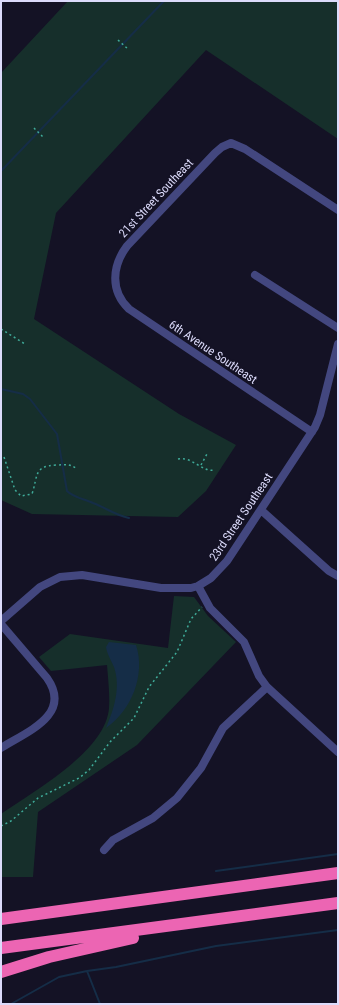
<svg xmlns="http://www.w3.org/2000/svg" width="339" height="1005" font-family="'Roboto Condensed',sans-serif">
<rect width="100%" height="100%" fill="#141225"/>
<path fill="#162f2b" d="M 68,1 L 338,1 L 338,139 L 206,50 L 56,213 L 34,319 L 179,414 L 236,445 L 206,491 L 178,517 L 32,514 L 1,500 L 1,73 Z
M 174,596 L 194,597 L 208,616 L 236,642 L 137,745 L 38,812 L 33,877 L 1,877 L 1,814 C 34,791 106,751 109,708 C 110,694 108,679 107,665 L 51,671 L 39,657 L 70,634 L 168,648 Z"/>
<path fill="#152d47" d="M 109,642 L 136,645 C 146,675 131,711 106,728 C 114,709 121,688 114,667 C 111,660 107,654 106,647 Z"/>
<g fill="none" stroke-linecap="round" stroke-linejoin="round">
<path stroke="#152d47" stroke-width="2" d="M 1,171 L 164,1
M 1,389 L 23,394 L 30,399 L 57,434 L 67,491 C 74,498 85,499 93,503 C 106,508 115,515 129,518
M 216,871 L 338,854
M 87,971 L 100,1004
M 11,1004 L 59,977 L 87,971 L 116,967 L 216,946 L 338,930"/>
<path stroke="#3fab99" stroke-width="1.5" stroke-dasharray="2 3" stroke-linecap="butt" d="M 118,40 L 128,49
M 34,128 L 44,138
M 1,329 L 25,344
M 4,457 L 15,490 L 21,496 L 32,494 C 38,477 33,466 56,465 C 65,465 69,463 77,469
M 178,459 C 192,456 203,473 215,470
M 201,465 L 207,454
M 1,826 L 11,821 L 38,798 L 79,778 L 89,770 L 110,742 L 134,718 L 149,687 L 177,652 L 191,619 L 202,607"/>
<path stroke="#43477f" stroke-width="8" d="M 255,275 L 338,328
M 312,432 L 129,309 C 110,291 112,266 127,246 L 215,153 L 222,147 L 231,143 L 245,149 L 338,210
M 261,510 L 329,571 L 338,576
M 198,586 L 210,608 L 244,642 L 259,676 L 267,687 L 338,752
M 1,621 L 40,587 L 60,577 L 82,575 L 161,588 L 191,588 L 198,586 L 211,578 L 227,561 L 315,427 L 320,415 L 338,344
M 1,624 L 47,678 C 73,715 26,732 1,748
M 104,850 L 113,840 L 153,818 L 177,798 L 201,768 L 223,728 L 267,687"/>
<path stroke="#ec65b3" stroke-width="12" d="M 1,919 L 338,873
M 1,948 L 338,903
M 1,972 L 49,957 L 133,938"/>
</g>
<g text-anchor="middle" stroke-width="3.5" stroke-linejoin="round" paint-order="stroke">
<g font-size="12" fill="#dcdbfb" stroke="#141225">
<text transform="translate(156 198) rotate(-47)" y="4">21st Street Southeast</text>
<text transform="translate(213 352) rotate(34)" y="4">6th Avenue Southeast</text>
<text transform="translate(241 517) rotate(-56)" y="4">23rd Street Southeast</text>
</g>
</g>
<rect width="339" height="1005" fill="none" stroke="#dcdbfb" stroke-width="4"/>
</svg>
